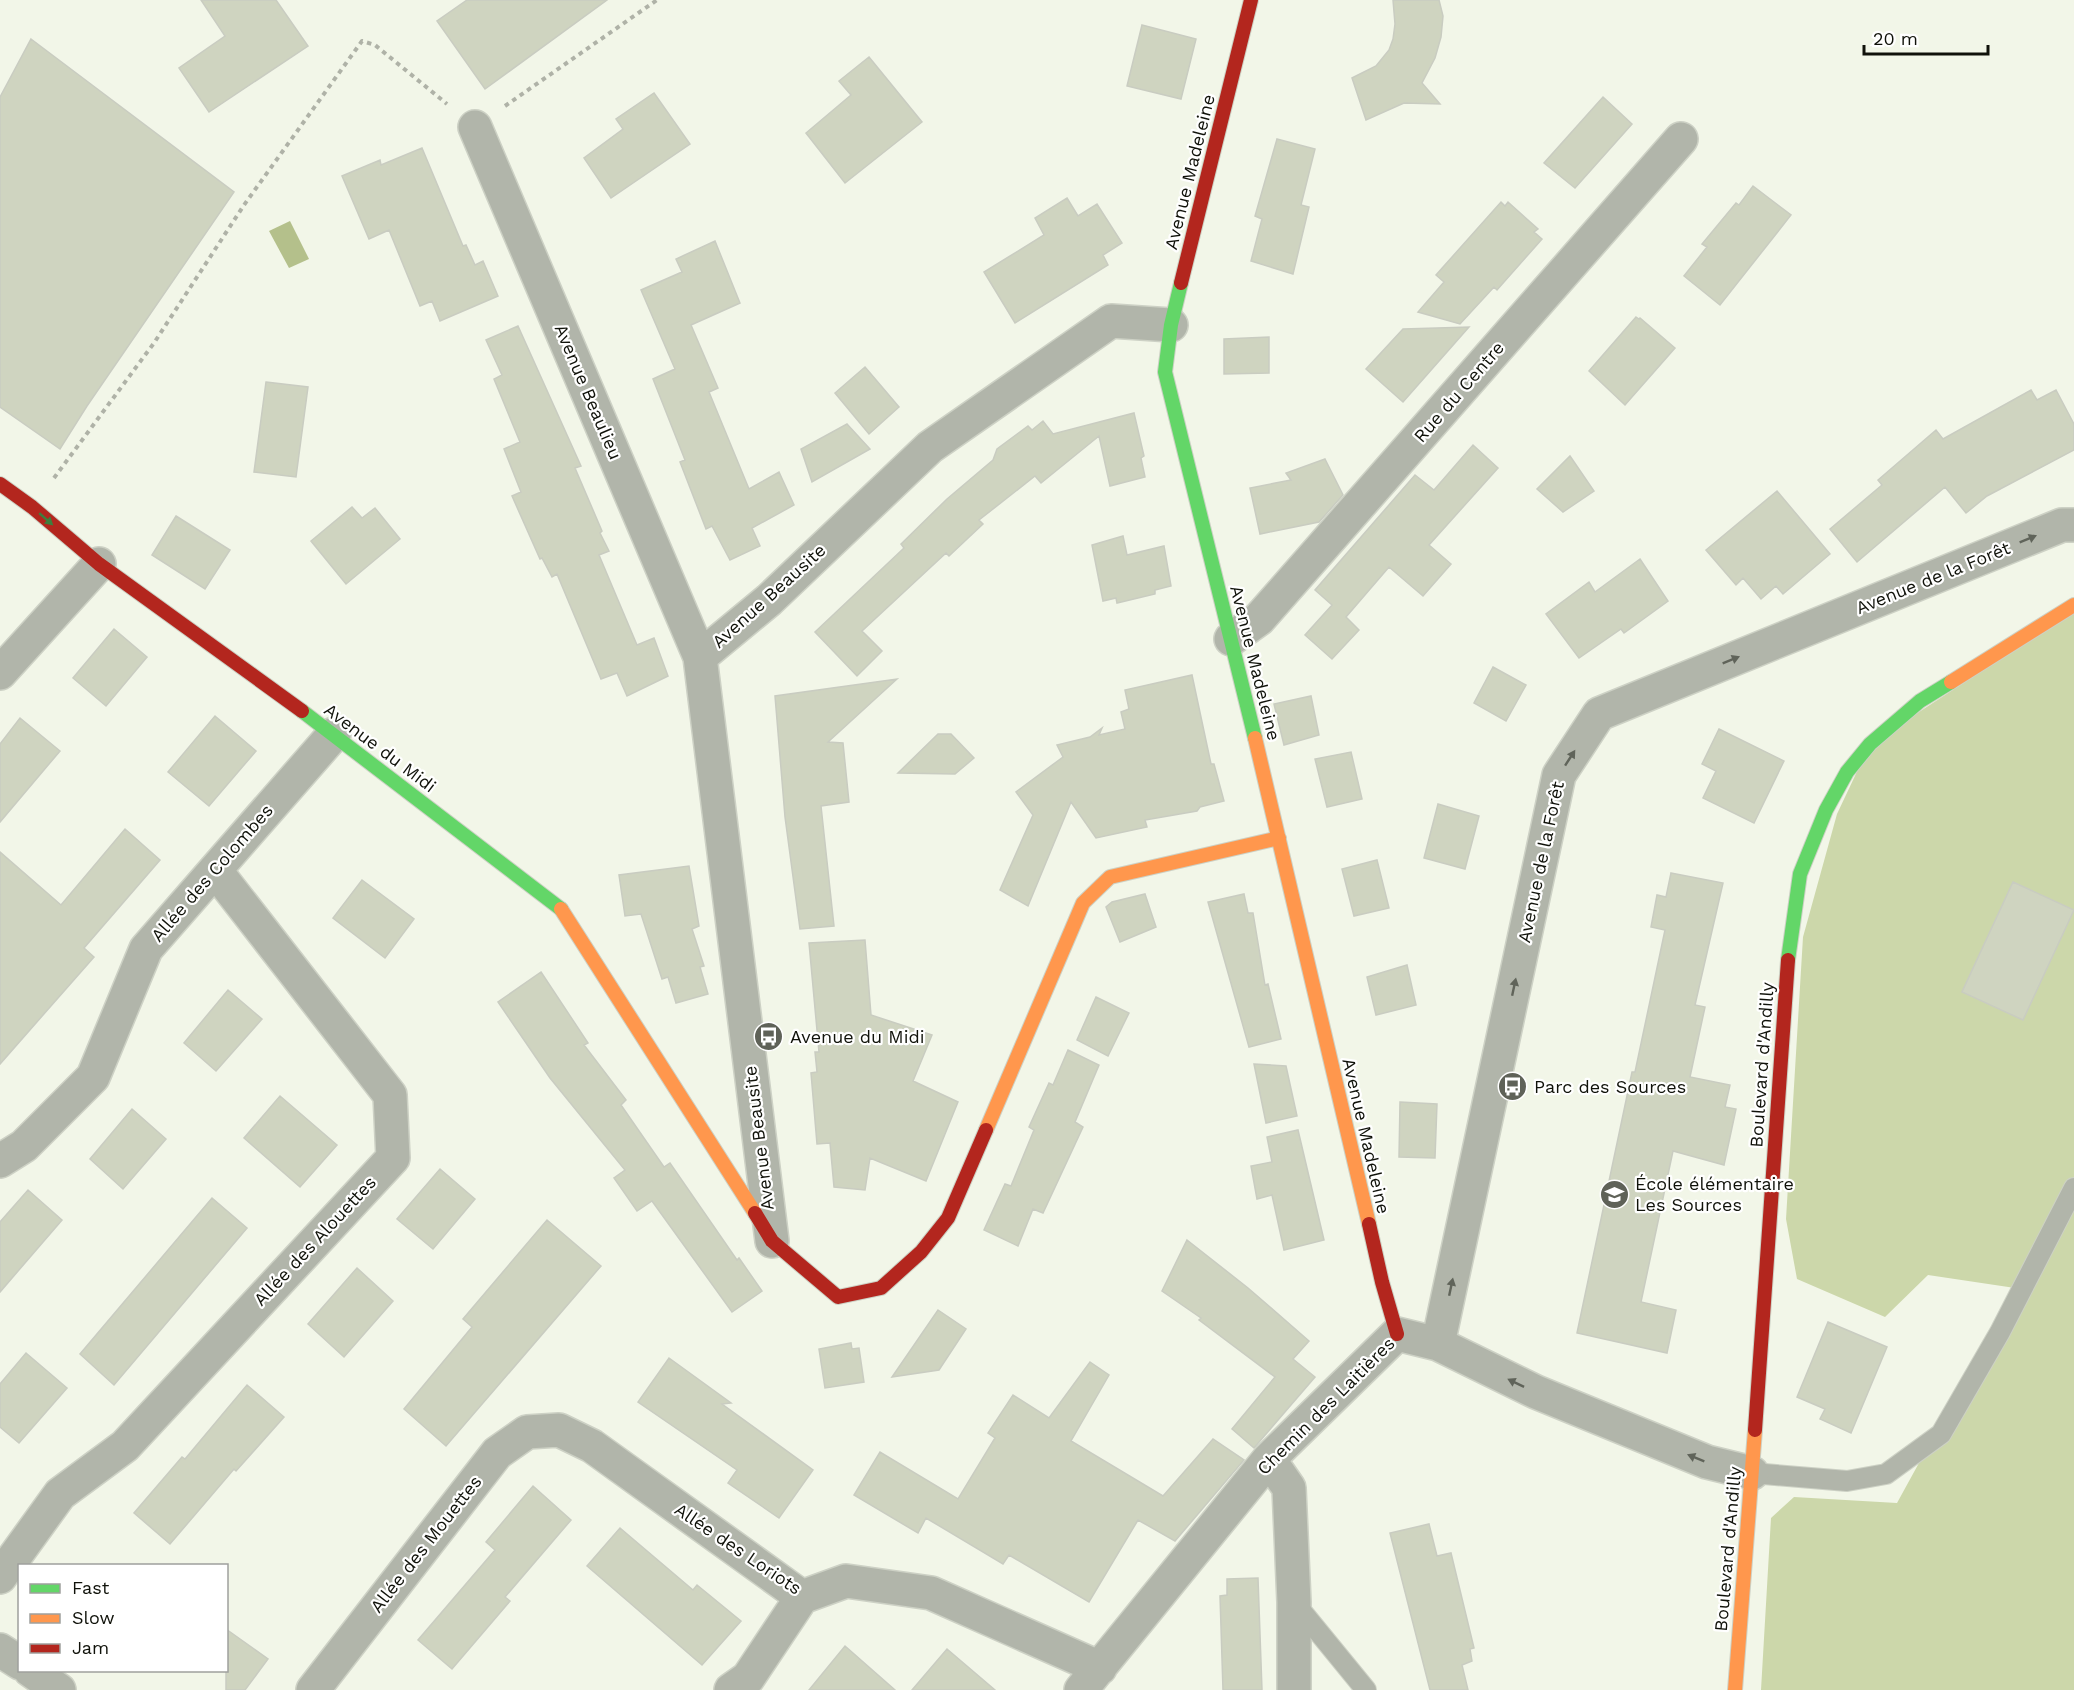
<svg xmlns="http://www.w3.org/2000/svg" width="2074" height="1690" font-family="'Work Sans',sans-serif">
<rect width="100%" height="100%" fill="#f2f6e8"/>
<path fill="#ccd7aa" d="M 2074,611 L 2074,1690 L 1761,1690 L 1771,1518 L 1794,1497 L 1897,1503 L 2015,1288 L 1928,1275 L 1885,1317 L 1797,1279 L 1786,1219 L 1803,937 L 1837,814 L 1870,744 Z"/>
<path fill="#b4c08b" d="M 290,221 L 309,259 L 289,268 L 269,231 Z"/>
<path fill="#cfd4c0" stroke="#c9ccc1" stroke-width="1.5" d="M 201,0 L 276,0 L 308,46 L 209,112 L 179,68 L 225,36 Z
M 467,0 L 607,0 L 485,89 L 437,21 Z
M 1393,0 L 1439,0 L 1443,16 L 1441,37 L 1435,58 L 1422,83 L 1440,104 L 1404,103 L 1366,120 L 1352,78 L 1376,66 L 1389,50 L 1393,39 L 1395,24 Z
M 1142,25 L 1196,39 L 1181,99 L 1127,86 Z
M 31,39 L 234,192 L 87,406 L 60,449 L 0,407 L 0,97 Z
M 869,57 L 922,122 L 845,183 L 806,133 L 851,95 L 839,81 Z
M 654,93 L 690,144 L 611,198 L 584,158 L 623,129 L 616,119 Z
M 1603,97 L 1632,124 L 1575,188 L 1544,163 Z
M 1277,139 L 1315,149 L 1301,205 L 1309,207 L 1293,274 L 1251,261 L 1262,219 L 1255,216 Z
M 422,148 L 463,246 L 466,245 L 475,265 L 483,261 L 498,296 L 440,321 L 432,301 L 420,306 L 389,230 L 369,239 L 342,176 L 380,160 L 381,165 Z
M 1753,186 L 1791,215 L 1720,305 L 1684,276 L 1707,247 L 1702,244 L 1736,203 L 1739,205 Z
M 1067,198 L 1078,216 L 1097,204 L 1122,243 L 1103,255 L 1108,265 L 1015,323 L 984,272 L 1044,235 L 1035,218 Z
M 1501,202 L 1505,206 L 1508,202 L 1538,229 L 1534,232 L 1542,239 L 1497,290 L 1494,287 L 1460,324 L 1418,312 L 1444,282 L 1436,275 Z
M 715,241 L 740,303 L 691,325 L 718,388 L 709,392 L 749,489 L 779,472 L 794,505 L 752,528 L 760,546 L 730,560 L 712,526 L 706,529 L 680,462 L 685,460 L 653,379 L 675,369 L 641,290 L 682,272 L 676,259 Z
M 1636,317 L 1639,319 L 1640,318 L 1675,348 L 1625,405 L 1589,371 Z
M 518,326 L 581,466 L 575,468 L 602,531 L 600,533 L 609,551 L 599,555 L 637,645 L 654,638 L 668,676 L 627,696 L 617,673 L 601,679 L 557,574 L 552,577 L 542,558 L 540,559 L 512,496 L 521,492 L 504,449 L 520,442 L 494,379 L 502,375 L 486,340 Z
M 1469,327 L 1403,402 L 1366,369 L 1403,329 Z
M 1269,337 L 1269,373 L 1224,374 L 1224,339 Z
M 865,367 L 899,407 L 869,434 L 835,393 Z
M 266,382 L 308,387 L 296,477 L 254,472 Z
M 2031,390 L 2037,400 L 2056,390 L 2074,424 L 2074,450 L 1987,496 L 1966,513 L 1945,487 L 1857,562 L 1830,529 L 1882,485 L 1878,480 L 1936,430 L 1943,439 Z
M 1134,413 L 1144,456 L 1141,458 L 1145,477 L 1110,486 L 1099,436 L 1041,483 L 1035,476 L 979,520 L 983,524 L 949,556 L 946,553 L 862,631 L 882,651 L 857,676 L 815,632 L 904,548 L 901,544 L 947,499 L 993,460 L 997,449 L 1028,426 L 1032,430 L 1043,421 L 1053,434 Z
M 847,424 L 870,449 L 812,482 L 801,449 Z
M 1473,445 L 1498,468 L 1429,545 L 1451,564 L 1423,596 L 1389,567 L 1346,617 L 1359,630 L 1332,659 L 1305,635 L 1332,605 L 1315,590 L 1415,475 L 1434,490 Z
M 1570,456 L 1594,491 L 1563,512 L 1537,489 Z
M 1325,459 L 1343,495 L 1319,522 L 1260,534 L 1250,488 L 1291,480 L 1286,473 Z
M 1777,491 L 1830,554 L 1783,594 L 1776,586 L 1761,599 L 1743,578 L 1736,585 L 1706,550 Z
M 352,507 L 362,518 L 375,508 L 400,539 L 346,584 L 311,541 Z
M 176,516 L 230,550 L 205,589 L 152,555 Z
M 1123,536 L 1127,555 L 1164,546 L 1171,586 L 1155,590 L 1155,594 L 1117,603 L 1116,598 L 1103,601 L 1092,545 Z
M 1640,559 L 1668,601 L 1624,633 L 1621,629 L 1579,658 L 1546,614 L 1589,582 L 1595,592 Z
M 114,629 L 147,657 L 106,706 L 73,678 Z
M 1493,667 L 1526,685 L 1506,721 L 1474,703 Z
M 1192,675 L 1211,764 L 1214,764 L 1224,801 L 1200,807 L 1197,811 L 1145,820 L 1147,827 L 1096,838 L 1071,802 L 1028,906 L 1000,890 L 1033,815 L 1016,792 L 1063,757 L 1057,745 L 1090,737 L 1102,728 L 1099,735 L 1125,729 L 1121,712 L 1129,709 L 1125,690 Z
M 897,679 L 828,742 L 843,743 L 849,802 L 821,806 L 834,926 L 800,929 L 785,817 L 775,696 Z
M 1311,696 L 1319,735 L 1284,745 L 1274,704 Z
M 215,716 L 256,751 L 209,806 L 168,772 Z
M 20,718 L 60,751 L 0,822 L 0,744 Z
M 1719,729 L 1784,761 L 1754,823 L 1703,798 L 1716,771 L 1702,764 Z
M 938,734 L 951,734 L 974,758 L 955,774 L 898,773 Z
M 1351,752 L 1362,799 L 1327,807 L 1315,759 Z
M 1438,804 L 1479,816 L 1465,869 L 1424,858 Z
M 125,829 L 160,860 L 84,948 L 94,957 L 0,1064 L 0,852 L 61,905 Z
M 1377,860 L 1389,908 L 1354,916 L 1342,869 Z
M 689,866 L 699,926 L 692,929 L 704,966 L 700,967 L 708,994 L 676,1003 L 668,977 L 662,979 L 641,914 L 625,916 L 619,875 Z
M 1671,873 L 1723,883 L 1695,1005 L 1705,1007 L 1690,1077 L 1730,1085 L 1725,1107 L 1736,1109 L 1724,1165 L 1673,1151 L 1641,1302 L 1676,1310 L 1667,1353 L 1577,1333 L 1632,1072 L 1635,1072 L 1665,930 L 1651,927 L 1657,895 L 1666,897 Z
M 362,880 L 414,919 L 385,958 L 333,918 Z
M 2013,882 L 2074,910 L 2023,1020 L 1962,992 Z
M 1145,894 L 1156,927 L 1120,942 L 1106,907 L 1112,902 Z
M 1244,894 L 1248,913 L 1253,913 L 1265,985 L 1268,984 L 1281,1039 L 1249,1047 L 1208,902 Z
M 865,940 L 871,1015 L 932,1035 L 913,1081 L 958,1102 L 926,1181 L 870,1158 L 865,1190 L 834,1187 L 830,1143 L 817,1144 L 811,1073 L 817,1072 L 815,1052 L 819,1052 L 809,943 Z
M 1407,965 L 1416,1005 L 1376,1015 L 1367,977 Z
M 541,972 L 588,1043 L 584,1045 L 626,1100 L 621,1105 L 664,1167 L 670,1163 L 737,1260 L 739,1258 L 762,1291 L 732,1312 L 652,1201 L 637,1211 L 614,1178 L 625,1170 L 550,1078 L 498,1002 Z
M 228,990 L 262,1019 L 216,1071 L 184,1043 Z
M 1096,997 L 1129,1013 L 1108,1056 L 1077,1040 Z
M 1068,1050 L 1099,1065 L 1075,1122 L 1083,1127 L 1043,1213 L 1033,1209 L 1018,1246 L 984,1230 L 1005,1184 L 1011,1186 L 1034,1130 L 1029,1127 L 1049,1083 L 1053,1085 Z
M 1254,1064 L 1286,1066 L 1297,1116 L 1266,1123 Z
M 280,1096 L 337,1145 L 300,1187 L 244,1138 Z
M 1400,1102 L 1437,1104 L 1435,1158 L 1399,1157 Z
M 132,1109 L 166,1139 L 123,1189 L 90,1159 Z
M 1298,1130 L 1324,1240 L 1284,1250 L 1272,1195 L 1257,1199 L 1251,1166 L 1272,1162 L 1267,1137 Z
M 440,1169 L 475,1199 L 433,1249 L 397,1219 Z
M 28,1190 L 62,1220 L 0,1292 L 0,1222 Z
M 212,1198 L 247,1228 L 114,1385 L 80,1354 Z
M 547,1220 L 601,1266 L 446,1446 L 404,1409 L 472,1327 L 463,1319 Z
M 1187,1240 L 1248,1288 L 1309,1341 L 1293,1359 L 1315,1377 L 1254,1448 L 1232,1429 L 1275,1377 L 1199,1320 L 1201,1318 L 1162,1291 Z
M 357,1268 L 393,1301 L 344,1357 L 308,1324 Z
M 938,1310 L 966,1329 L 939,1370 L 892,1377 Z
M 1828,1322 L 1887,1347 L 1851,1433 L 1820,1419 L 1825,1409 L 1797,1397 Z
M 851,1343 L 852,1349 L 859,1348 L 864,1382 L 825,1388 L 819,1349 Z
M 26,1353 L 67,1388 L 19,1443 L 0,1427 L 0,1384 Z
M 669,1358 L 731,1403 L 722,1404 L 813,1470 L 779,1518 L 728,1483 L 737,1470 L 638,1402 Z
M 1090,1362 L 1109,1375 L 1071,1441 L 1163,1496 L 1213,1439 L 1244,1460 L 1175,1541 L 1138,1520 L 1089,1602 L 1009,1555 L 1003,1564 L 926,1518 L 918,1533 L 854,1495 L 880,1452 L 958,1499 L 995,1438 L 988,1433 L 1013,1395 L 1049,1418 Z
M 247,1385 L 284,1417 L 236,1471 L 234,1469 L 170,1544 L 134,1513 L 182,1457 L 185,1459 Z
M 533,1486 L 571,1520 L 505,1597 L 510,1601 L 452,1669 L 418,1640 L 495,1550 L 486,1542 Z
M 1429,1524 L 1437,1556 L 1451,1553 L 1474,1648 L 1470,1649 L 1472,1661 L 1462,1665 L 1468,1690 L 1430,1690 L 1390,1533 Z
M 620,1528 L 693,1590 L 697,1585 L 741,1621 L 702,1665 L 587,1566 Z
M 1258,1578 L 1262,1690 L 1223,1690 L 1220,1596 L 1227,1595 L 1227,1579 Z
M 226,1629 L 268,1659 L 245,1690 L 226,1690 Z
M 845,1646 L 895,1690 L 809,1690 Z
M 947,1649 L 995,1690 L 912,1690 Z"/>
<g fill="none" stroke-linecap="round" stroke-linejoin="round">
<defs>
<path id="lane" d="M 1752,1473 L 1847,1481 L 1886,1474 L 1941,1434 L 2000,1332 L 2074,1188
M 1294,1602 L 1366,1690"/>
<path id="street" d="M 475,127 L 700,657
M 1231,639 L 1259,619 L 1681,139
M 0,673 L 99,564
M 0,1161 L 24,1146 L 93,1077 L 146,949 L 334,734
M 772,1241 L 700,657 L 769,600 L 930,447 L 1111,321 L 1171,325
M 1438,1344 L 1559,775 L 1599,714 L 2062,525 L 2074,525
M 1269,1459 L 1289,1488 L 1294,1602 L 1294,1690
M 0,1577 L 60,1494 L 125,1446 L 393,1158 L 390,1095 L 215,870
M 0,1650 L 20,1663
M 30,1670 L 59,1690
M 313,1690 L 497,1453 L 527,1432 L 559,1430 L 592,1446 L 802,1597 L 846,1581 L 931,1593 L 1100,1668
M 731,1690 L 748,1678 L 802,1597
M 1081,1690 L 1269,1459 L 1397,1334 L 1438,1344 L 1536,1392 L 1707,1462 L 1752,1473"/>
<path id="fast" d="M 1181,283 L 1171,325 L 1165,372 L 1255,738
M 302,711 L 561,909
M 1788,960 L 1800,874 L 1826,810 L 1847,772 L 1870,744 L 1920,701 L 1951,682"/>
<path id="slow" d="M 1951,682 L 2074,605
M 1255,738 L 1369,1224
M 561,909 L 755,1213
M 986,1130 L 1083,903 L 1110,877 L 1279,838
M 1735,1690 L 1755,1430"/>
<path id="jam" d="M 1181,283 L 1251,0
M 0,484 L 32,507 L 99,564 L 302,711
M 755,1213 L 772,1241 L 838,1297 L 881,1288 L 921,1252 L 948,1218 L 986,1130
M 1369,1224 L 1382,1282 L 1397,1334
M 1755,1430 L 1788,960"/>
</defs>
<use href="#lane" stroke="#cdd1c5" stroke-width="22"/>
<use href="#street" stroke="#cdd1c5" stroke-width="36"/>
<use href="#fast" stroke="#cdd1c5" stroke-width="16"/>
<use href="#slow" stroke="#cdd1c5" stroke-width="16"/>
<use href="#jam" stroke="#cdd1c5" stroke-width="16"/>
<path stroke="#afb2a7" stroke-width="4" stroke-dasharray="4.5 4.5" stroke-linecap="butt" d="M 505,106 L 657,0
M 54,478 L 154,343 L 244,205 L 362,41 L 375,45 L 447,104"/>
<use href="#lane" stroke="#b1b5aa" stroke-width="20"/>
<use href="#street" stroke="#b1b5aa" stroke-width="33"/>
<use href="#fast" stroke="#63d668" stroke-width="14"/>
<use href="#slow" stroke="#ff974d" stroke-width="14"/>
<use href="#jam" stroke="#b3261e" stroke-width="14"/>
</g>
<defs><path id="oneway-solid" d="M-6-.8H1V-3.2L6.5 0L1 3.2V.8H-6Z" transform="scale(1.5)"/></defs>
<use fill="#3e7e3e" href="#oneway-solid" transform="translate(46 519) rotate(41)"/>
<g fill="#60645a">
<use href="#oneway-solid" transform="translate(2028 539) rotate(-22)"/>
<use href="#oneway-solid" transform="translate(1731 660) rotate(-22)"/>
<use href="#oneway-solid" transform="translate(1570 758) rotate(-57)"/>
<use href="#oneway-solid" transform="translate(1514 987) rotate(-78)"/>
<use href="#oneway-solid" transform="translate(1451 1287) rotate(-78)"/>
<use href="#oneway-solid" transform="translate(1516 1383) rotate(-154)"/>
<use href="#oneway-solid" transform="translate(1696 1458) rotate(-158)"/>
</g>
<defs>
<symbol id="bus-disc" viewBox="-11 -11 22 22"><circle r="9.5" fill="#5f6258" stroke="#fff"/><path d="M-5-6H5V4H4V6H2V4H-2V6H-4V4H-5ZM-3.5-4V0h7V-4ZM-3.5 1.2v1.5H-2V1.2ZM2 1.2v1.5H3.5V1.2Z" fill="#fff"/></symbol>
<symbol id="school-disc" viewBox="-11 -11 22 22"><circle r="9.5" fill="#5f6258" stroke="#fff"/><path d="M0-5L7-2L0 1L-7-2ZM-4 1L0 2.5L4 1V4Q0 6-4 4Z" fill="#fff"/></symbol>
</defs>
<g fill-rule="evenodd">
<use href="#bus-disc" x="752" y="1020" width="33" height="33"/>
<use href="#bus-disc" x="1496" y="1070" width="33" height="33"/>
<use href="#school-disc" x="1598" y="1178" width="33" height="33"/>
</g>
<g text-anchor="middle" stroke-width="4.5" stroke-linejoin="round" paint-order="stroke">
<g font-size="18" fill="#10120a" stroke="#fff">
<text transform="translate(1190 172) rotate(-76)" y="6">Avenue Madeleine</text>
<text transform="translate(588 392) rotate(67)" y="6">Avenue Beaulieu</text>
<text transform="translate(1459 392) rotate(-49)" y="6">Rue du Centre</text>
<text transform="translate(1933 578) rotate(-22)" y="6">Avenue de la Forêt</text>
<text transform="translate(769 596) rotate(-42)" y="6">Avenue Beausite</text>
<text transform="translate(1255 663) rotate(76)" y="6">Avenue Madeleine</text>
<text transform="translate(380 748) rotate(37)" y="6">Avenue du Midi</text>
<text transform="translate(1541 862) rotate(-78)" y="6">Avenue de la Forêt</text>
<text transform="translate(212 873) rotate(-49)" y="6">Allée des Colombes</text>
<text transform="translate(1762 1065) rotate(-86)" y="6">Boulevard d'Andilly</text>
<text transform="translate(1366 1136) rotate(77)" y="6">Avenue Madeleine</text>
<text transform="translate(759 1138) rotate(-97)" y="6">Avenue Beausite</text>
<text transform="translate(315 1241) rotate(-47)" y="6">Allée des Alouettes</text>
<text transform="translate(1326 1406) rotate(-45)" y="6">Chemin des Laitières</text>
<text transform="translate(426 1544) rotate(-52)" y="6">Allée des Mouettes</text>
<text transform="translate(738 1549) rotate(34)" y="6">Allée des Loriots</text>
<text transform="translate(1728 1549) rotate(-85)" y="6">Boulevard d'Andilly</text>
</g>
<g font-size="18" fill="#10120a" stroke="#fff" text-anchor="start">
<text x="790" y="1043">Avenue du Midi</text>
<text x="1534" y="1093">Parc des Sources</text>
<text x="1635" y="1190">École élémentaire<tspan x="1635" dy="21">Les Sources</tspan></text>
</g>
</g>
<rect x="18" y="1564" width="210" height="108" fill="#ffffff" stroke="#9fa09d" stroke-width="1.5"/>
<rect x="30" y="1584" width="30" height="9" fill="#63d668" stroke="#9fa09d" stroke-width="1.5"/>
<text x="72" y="1594" font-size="18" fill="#10120a">Fast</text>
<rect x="30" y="1614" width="30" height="9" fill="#ff974d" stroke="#9fa09d" stroke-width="1.5"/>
<text x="72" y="1624" font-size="18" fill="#10120a">Slow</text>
<rect x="30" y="1644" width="30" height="9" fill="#b3261e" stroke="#9fa09d" stroke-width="1.5"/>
<text x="72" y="1654" font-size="18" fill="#10120a">Jam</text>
<path d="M1864 45v9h124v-9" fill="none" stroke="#10120a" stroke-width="3"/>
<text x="1873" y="45" font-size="18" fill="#10120a" stroke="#ffffff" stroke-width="4.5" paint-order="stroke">20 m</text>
</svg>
